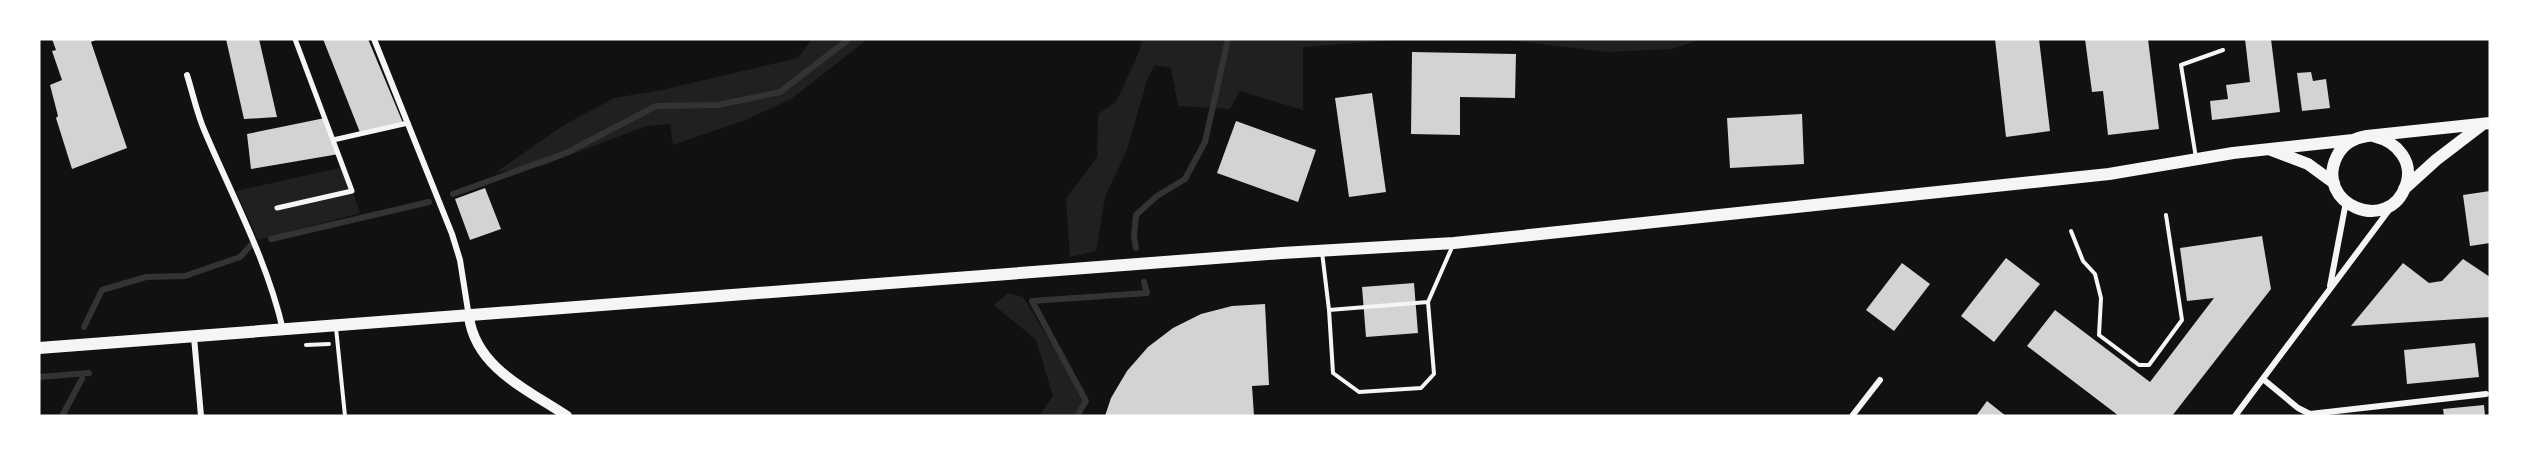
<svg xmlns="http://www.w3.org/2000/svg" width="2529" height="455" font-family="'Exo 2',sans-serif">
<rect width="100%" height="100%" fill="#111"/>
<path fill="#202020" d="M 812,39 L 868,39 L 791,99 L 745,120 L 673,145 L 670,124 L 646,126 L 542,166 L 496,172 L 564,125 L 614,98 L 662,90 L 798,58 Z
M 1142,39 L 1410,39 L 1303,47 L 1303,110 L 1240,91 L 1230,109 L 1178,106 L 1171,68 L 1155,65 L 1148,77 L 1127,150 L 1105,197 L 1096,251 L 1070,257 L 1066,199 L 1097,157 L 1098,114 L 1116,102 L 1139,52 Z
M 1498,39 L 1703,39 L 1672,49 L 1608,52 Z
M 344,167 L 360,213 L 258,240 L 236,191 Z
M 1008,293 L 1023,297 L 1086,401 L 1077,416 L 1039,416 L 1053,396 L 1036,340 L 994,305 Z"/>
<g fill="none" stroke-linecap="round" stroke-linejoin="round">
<path stroke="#333" stroke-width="6" d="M 453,194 L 566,153 L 656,106 L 718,105 L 780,92 L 849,39
M 271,239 L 429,202
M 1136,248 L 1134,236 L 1136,215 L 1157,196 L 1185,179 L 1205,142 L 1228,39
M 84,327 L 102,290 L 146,277 L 185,276 L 240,257 L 251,245
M 39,377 L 89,373
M 62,416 L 82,379
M 1077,416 L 1086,401 L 1032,301 L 1147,293 L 1144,282"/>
</g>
<path fill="#d3d3d3" d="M 52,39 L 98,39 L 91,42 L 127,148 L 72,169 L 56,118 L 58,116 L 50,85 L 62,80 L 52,51 L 56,50 Z
M 226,39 L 259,39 L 277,117 L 244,119 Z
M 323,39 L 368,39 L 403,123 L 361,135 Z
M 1995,39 L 2039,39 L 2050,131 L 2006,137 Z
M 2085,39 L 2148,39 L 2159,129 L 2108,135 L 2103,91 L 2092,92 Z
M 2245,39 L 2271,39 L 2280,112 L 2212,120 L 2210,101 L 2228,99 L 2226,85 L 2250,82 Z
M 1412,52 L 1516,54 L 1515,98 L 1460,97 L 1460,135 L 1411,134 Z
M 2311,72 L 2313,81 L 2326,79 L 2330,108 L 2302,111 L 2297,73 Z
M 1372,93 L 1386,192 L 1349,197 L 1335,98 Z
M 1802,114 L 1804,164 L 1730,168 L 1727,118 Z
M 325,118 L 339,154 L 251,169 L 247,134 Z
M 1236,121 L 1316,150 L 1298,202 L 1217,173 Z
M 485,188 L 501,229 L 470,240 L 455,199 Z
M 2490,191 L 2490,243 L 2470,246 L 2463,195 Z
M 2262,236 L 2271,289 L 2172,416 L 2119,416 L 2027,346 L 2055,310 L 2150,382 L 2214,298 L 2187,301 L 2180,248 Z
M 2006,258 L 2040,284 L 1994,342 L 1961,316 Z
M 2463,259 L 2490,277 L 2490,317 L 2351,326 L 2403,263 L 2429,283 L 2442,281 Z
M 1902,263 L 1930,284 L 1894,331 L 1866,310 Z
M 1414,283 L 1418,333 L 1366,337 L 1362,287 Z
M 1265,304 L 1269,385 L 1252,386 L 1254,416 L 1105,416 L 1111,398 L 1127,371 L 1148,347 L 1173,328 L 1201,314 L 1232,306 Z
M 2475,343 L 2479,377 L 2407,384 L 2404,350 Z
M 1987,401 L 2006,416 L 1976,416 Z
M 2484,405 L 2485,416 L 2444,416 L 2443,409 Z"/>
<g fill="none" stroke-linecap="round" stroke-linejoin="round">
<path stroke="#f5f5f5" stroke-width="4" d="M 2071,231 L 2083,261 L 2095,274 L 2101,298 L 2099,335 L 2139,365 L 2149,365 L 2182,320 L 2166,215
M 306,345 L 329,344"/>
<path stroke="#f5f5f5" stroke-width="4" d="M 2196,158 L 2181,65 L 2223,50
M 1322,252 L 1329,310 L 1428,302 L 1453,245
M 1329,310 L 1333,373 L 1359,392 L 1421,388 L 1434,374 L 1428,302
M 336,328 L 345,416"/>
<path stroke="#f5f5f5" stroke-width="5" d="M 333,140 L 408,123
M 277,208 L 352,191 L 295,39"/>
<path stroke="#f5f5f5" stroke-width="6" d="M 374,39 L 452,234 L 460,260 L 469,317
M 187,75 C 193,94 197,114 205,132 C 233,198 267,260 283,330
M 2330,286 L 2346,202
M 194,337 L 201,416
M 2263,379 L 2298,408 L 2310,414 L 2486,394
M 1852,416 L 1880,380
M 2235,416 L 2389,210"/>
<path stroke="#f5f5f5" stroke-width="10" d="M 469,317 C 476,368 528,390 567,416"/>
<path stroke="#f5f5f5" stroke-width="12" d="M 2376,137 C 2397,142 2414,162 2406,185 C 2389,236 2313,204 2337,156 C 2343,144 2354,138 2367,136 L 2490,123
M 2271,150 L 2308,164 L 2334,183
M 2404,189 L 2436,160 L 2483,124
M 39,348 L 1282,253 L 1454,243 L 2109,174 L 2233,153 L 2353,140"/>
</g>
<rect width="2529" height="455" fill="none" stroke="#ffffff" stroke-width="81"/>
</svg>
